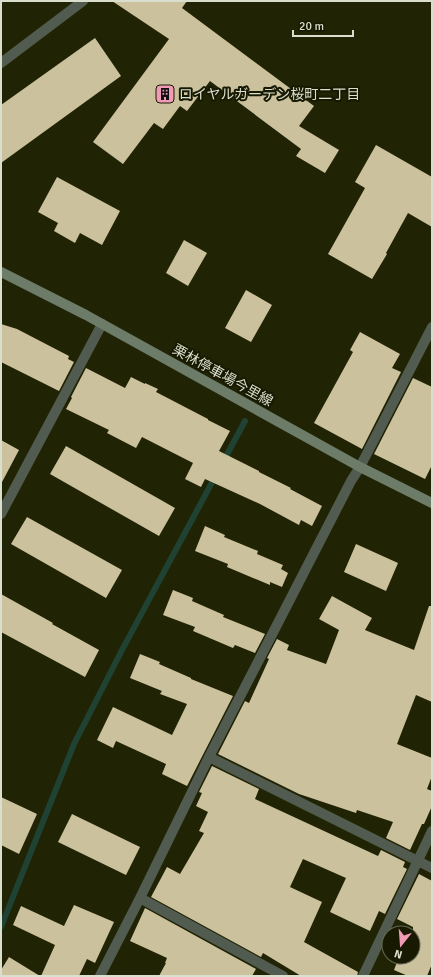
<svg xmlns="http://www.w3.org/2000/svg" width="433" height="977" font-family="Signika,'Noto Sans JP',sans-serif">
<rect width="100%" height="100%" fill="#202304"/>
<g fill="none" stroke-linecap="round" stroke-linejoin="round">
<path stroke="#204232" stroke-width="6" d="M 223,462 L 245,421
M 1,927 L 74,744 L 122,650 L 216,475"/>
</g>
<path fill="#ccc19d" d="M 112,1 L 187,1 L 182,8 L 314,106 L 299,126 L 339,150 L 325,173 L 296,156 L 301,149 L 210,81 L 187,111 L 180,106 L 163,129 L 154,123 L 123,164 L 93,142 L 169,39 Z
M 95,38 L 121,76 L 1,163 L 1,105 Z
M 376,145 L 432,177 L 432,227 L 408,213 L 386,253 L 387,254 L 372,279 L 328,254 L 365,188 L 355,182 Z
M 57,177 L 120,211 L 102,245 L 80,233 L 75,243 L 54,231 L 58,223 L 38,212 Z
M 184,240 L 207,253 L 188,286 L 166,273 Z
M 246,290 L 272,305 L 251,342 L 225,328 Z
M 1,324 L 17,329 L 69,356 L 68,359 L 74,362 L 59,391 L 1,362 Z
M 360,332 L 400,354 L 392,368 L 401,372 L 362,449 L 314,423 L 353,352 L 350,350 Z
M 86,368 L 125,388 L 131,377 L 145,384 L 145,383 L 158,389 L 156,392 L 208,419 L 208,420 L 230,431 L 219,451 L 259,471 L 259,472 L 291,488 L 290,489 L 322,506 L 312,526 L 301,520 L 299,525 L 260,504 L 205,479 L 201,487 L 185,479 L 193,463 L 142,437 L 136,448 L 107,433 L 109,430 L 66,409 L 72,398 L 71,397 Z
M 413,378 L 432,387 L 432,465 L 425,479 L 374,454 Z
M 1,440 L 19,450 L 1,484 Z
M 66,446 L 175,508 L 159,536 L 50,474 Z
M 27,517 L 122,570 L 106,598 L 11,544 Z
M 205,526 L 225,535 L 224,537 L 258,551 L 257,554 L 283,565 L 281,569 L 288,573 L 282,587 L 270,582 L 270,585 L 227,567 L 228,564 L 195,551 Z
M 356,544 L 398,563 L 386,591 L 344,572 Z
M 173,590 L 193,598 L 192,601 L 224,615 L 223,617 L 265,634 L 255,653 L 235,645 L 233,648 L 193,631 L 195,627 L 163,615 Z
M 1,594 L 53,623 L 52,624 L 99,650 L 85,677 L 1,632 Z
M 332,596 L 372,618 L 365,630 L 414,650 L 429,606 L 432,606 L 432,702 L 416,695 L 397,744 L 432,758 L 432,776 L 427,789 L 432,791 L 432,806 L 424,824 L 422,824 L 410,850 L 386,838 L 393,822 L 357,810 L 356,813 L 299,794 L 218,754 L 245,701 L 249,703 L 269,659 L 267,658 L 277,639 L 289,645 L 287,650 L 326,664 L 339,630 L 319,619 Z
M 140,654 L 160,662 L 159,664 L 191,678 L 191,679 L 233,696 L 187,786 L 162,774 L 166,764 L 116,741 L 113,748 L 97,740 L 113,707 L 172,735 L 187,704 L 160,694 L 162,691 L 130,678 Z
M 212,766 L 259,789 L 255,799 L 378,856 L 381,850 L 405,862 L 403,867 L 407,869 L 385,914 L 379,911 L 370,931 L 330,912 L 346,878 L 303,859 L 290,887 L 322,902 L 304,942 L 358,972 L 357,976 L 301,976 L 263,953 L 261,957 L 151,897 L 167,867 L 180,874 L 204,833 L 199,831 L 208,812 L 196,806 L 202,793 L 199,792 Z
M 1,797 L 37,814 L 19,854 L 1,845 Z
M 72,814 L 140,847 L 126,875 L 58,842 Z
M 419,874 L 432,881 L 432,964 L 427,976 L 408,976 L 394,970 L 399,957 L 413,957 L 413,927 L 397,919 Z
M 74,905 L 114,922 L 95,963 L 87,959 L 79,976 L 41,976 L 55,945 L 13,925 L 21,906 L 64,926 Z
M 145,908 L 256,969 L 252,976 L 159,976 L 166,963 L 165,963 L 167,958 L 130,941 Z
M 9,957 L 40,976 L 1,976 L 1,970 Z"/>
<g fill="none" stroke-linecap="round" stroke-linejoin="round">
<path stroke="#525b4f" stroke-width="10" d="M 1,63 L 83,1
M 1,514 L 102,324
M 209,757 L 432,868
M 140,898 L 283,976
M 100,976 L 140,898 L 209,757 L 351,481 L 360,467 L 432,327
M 363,976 L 432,831"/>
<path stroke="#6d7c69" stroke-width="10" d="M 1,272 L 86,315 L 360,467 L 432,503"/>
</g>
<defs>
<symbol id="building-square" viewBox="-11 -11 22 22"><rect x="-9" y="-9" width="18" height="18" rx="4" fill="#f09ab5" stroke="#171a00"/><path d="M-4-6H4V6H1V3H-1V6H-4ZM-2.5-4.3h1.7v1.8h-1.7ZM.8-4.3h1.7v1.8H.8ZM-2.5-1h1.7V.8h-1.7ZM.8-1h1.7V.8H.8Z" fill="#111"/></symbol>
</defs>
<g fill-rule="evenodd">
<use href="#building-square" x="154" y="83" width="22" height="22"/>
</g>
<g text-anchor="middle" stroke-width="4" stroke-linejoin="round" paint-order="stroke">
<g font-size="14" fill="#dadecc" stroke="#171a00" text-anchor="start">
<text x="179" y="99">ロイヤルガーデン桜町二丁目</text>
</g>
<g font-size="14" fill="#dadecc" stroke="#171a00">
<text transform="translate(223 375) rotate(29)" y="5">栗林停車場今里線</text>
</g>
</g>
<rect width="433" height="977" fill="none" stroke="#dadecc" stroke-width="4"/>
<g transform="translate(401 945) rotate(197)"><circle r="19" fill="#171a00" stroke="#656852"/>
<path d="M0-3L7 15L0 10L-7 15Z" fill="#f09ab5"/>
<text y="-6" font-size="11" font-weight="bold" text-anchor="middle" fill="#dadecc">N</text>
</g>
<path d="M293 30v6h60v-6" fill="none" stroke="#dadecc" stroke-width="2"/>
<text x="299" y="30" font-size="12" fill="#dadecc" stroke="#171a00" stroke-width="3" paint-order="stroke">20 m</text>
</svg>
